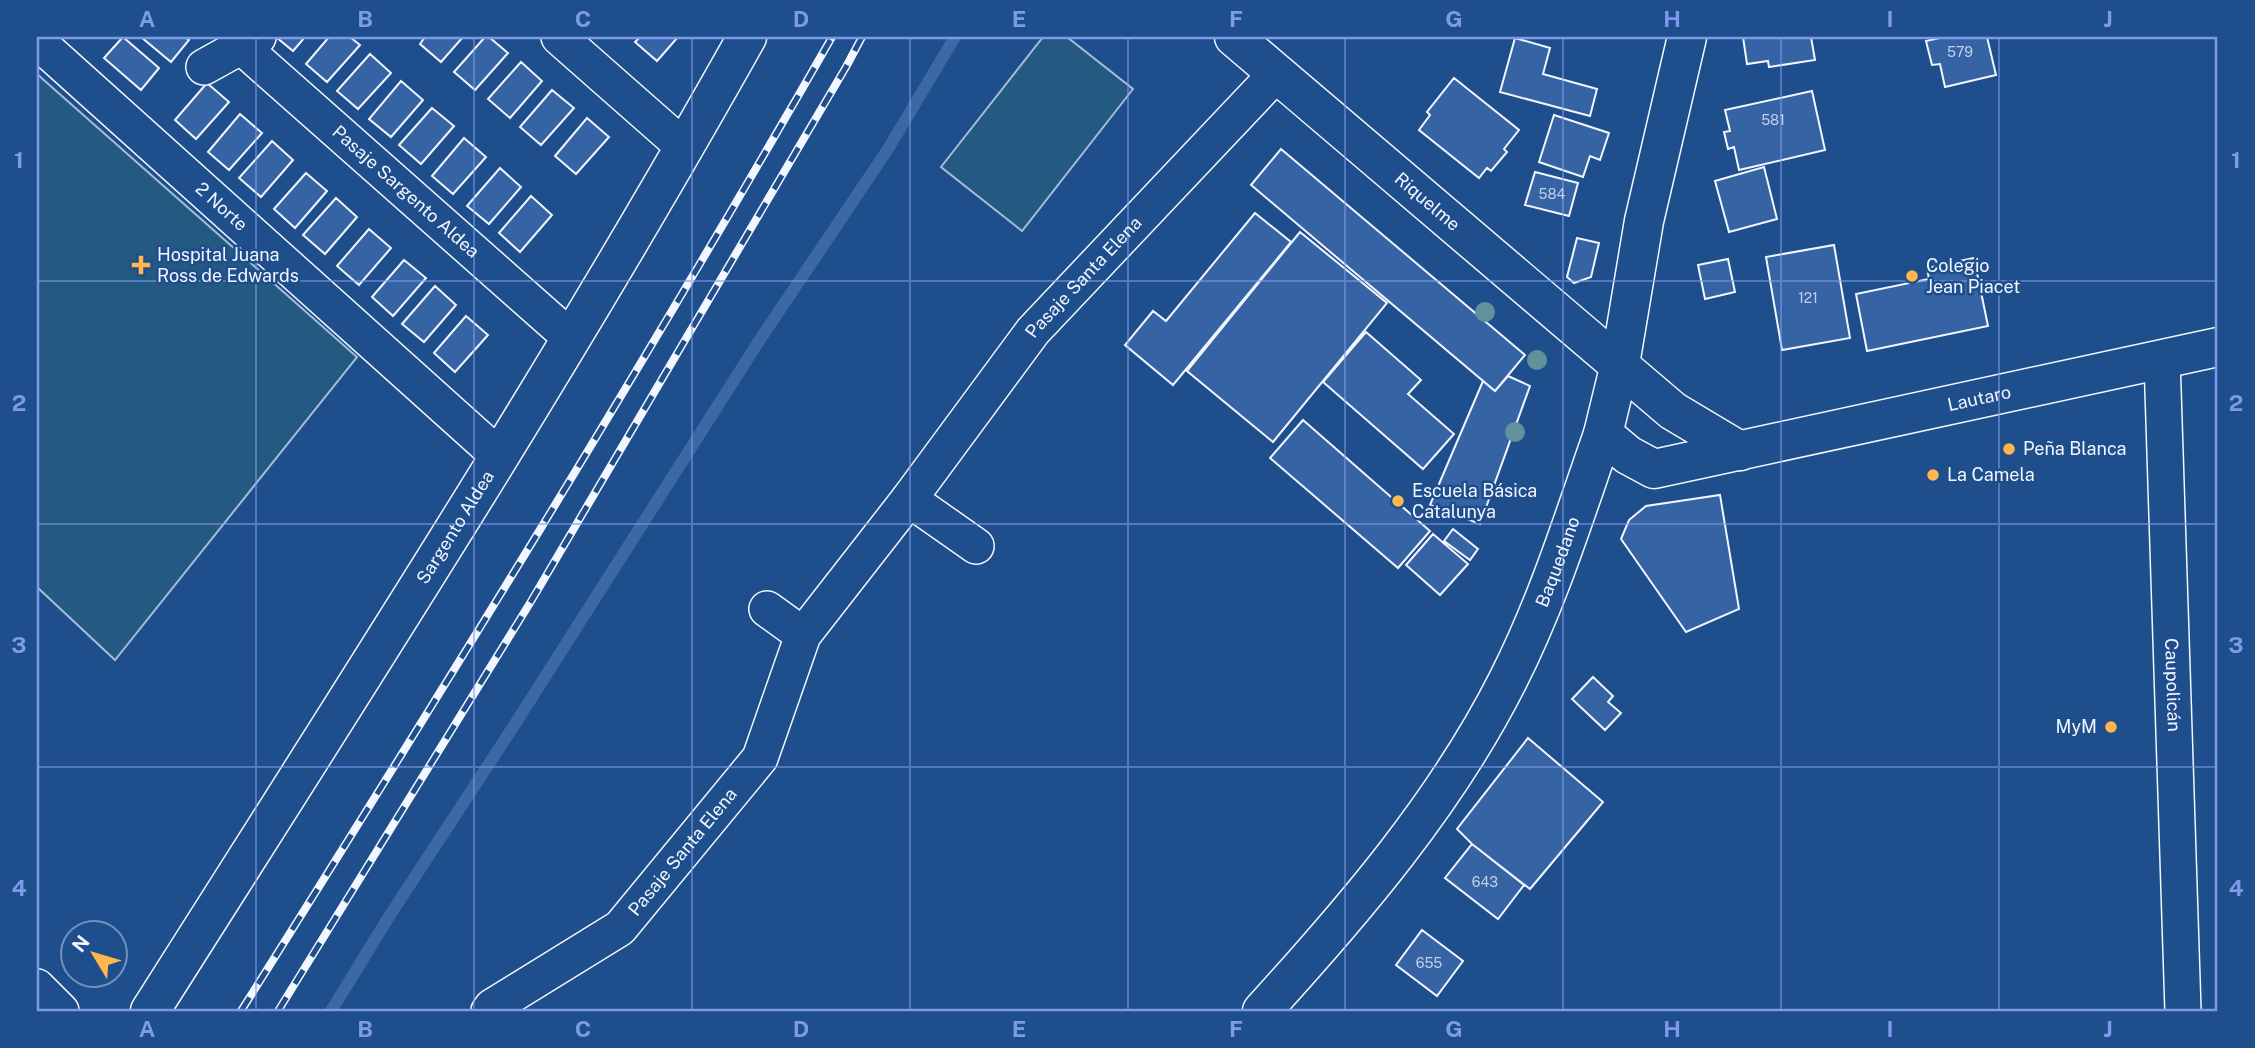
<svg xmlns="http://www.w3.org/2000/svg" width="2255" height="1048" font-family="'Public Sans',sans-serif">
<rect width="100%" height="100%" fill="#1f4e8c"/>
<path fill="#245a82" stroke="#a8bbd7" stroke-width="2" d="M 1043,37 L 1067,37 L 1133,89 L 1022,231 L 941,167 Z
M 37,74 L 357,357 L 115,660 L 37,587 Z"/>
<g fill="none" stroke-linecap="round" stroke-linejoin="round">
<path stroke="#3b69a3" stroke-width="12" d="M 331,1011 L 390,915 L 515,724 L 759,341 L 888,149 L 955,37"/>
</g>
<path fill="#3563a3" stroke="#f2f6ff" stroke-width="2" d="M 123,37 L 159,68 L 141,90 L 104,58 Z
M 141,37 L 185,37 L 189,40 L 171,62 Z
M 276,37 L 305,37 L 293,51 Z
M 329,37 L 350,37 L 360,45 L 327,82 L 306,64 Z
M 425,37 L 463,37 L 441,62 L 420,44 Z
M 485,37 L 489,37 L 508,53 L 475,90 L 454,72 Z
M 640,37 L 678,37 L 657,61 L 635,42 Z
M 1743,37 L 1811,37 L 1815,60 L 1769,67 L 1768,61 L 1747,64 Z
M 1944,37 L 1987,37 L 1996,75 L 1945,87 L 1940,64 L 1932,65 L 1926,41 Z
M 1515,38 L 1550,48 L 1543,74 L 1597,89 L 1590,116 L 1500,92 Z
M 370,54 L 391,73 L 358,109 L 337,91 Z
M 521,62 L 542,81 L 510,118 L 488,99 Z
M 1454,78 L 1519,130 L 1504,149 L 1507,152 L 1491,171 L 1487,168 L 1479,178 L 1419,130 L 1430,115 L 1427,112 Z
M 401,81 L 423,100 L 391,137 L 369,119 Z
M 207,83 L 229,102 L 196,139 L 175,120 Z
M 552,90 L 574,108 L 541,145 L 520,127 Z
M 1812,91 L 1825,150 L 1739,170 L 1734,147 L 1728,149 L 1724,132 L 1730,131 L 1725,110 Z
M 432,108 L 454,126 L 421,164 L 399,145 Z
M 240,114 L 262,133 L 229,170 L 208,152 Z
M 1554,115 L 1609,133 L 1600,160 L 1590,156 L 1583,177 L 1539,162 Z
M 587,118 L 609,137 L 576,174 L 555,156 Z
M 464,138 L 486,157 L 453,194 L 432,176 Z
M 272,141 L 293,160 L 261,197 L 239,178 Z
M 1281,149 L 1525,355 L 1495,391 L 1251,185 Z
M 1764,167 L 1777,219 L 1729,232 L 1715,181 Z
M 500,168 L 521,187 L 489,224 L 467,206 Z
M 1535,172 L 1578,183 L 1569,216 L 1525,205 Z
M 306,173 L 327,191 L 295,228 L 274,209 Z
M 531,196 L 552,215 L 520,252 L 499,233 Z
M 336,198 L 357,217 L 325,254 L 303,235 Z
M 1255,213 L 1291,242 L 1173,385 L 1125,345 L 1153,311 L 1166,321 Z
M 369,229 L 391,248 L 359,285 L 337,266 Z
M 1300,232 L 1387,303 L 1273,442 L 1187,371 Z
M 1577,238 L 1599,243 L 1591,277 L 1574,283 L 1567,277 Z
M 1834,245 L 1850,338 L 1782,350 L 1766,257 Z
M 1974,258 L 1988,326 L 1867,351 L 1856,294 L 1929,279 L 1927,268 Z
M 1728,259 L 1735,292 L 1705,299 L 1698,265 Z
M 404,260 L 426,278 L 393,316 L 372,297 Z
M 435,286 L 456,305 L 424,342 L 402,324 Z
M 466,316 L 488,335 L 455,372 L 434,353 Z
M 1366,332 L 1421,380 L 1408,394 L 1454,434 L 1423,469 L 1323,382 Z
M 1508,376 L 1530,386 L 1480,524 L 1430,505 L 1483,381 L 1495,391 Z
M 1303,420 L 1430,531 L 1398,568 L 1270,458 Z
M 1720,495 L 1739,609 L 1686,632 L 1621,539 L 1629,520 L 1646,506 Z
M 1453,529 L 1478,549 L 1470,560 L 1444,541 Z
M 1433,534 L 1468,564 L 1440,595 L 1406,565 Z
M 1593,677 L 1613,696 L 1608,702 L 1621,713 L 1605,730 L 1572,699 Z
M 1528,738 L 1603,802 L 1530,889 L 1472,844 L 1457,829 Z
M 1472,844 L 1524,885 L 1498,919 L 1445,878 Z
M 1422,930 L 1463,961 L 1437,996 L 1396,965 Z"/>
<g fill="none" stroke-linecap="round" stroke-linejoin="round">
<defs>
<g id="minor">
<path d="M 559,37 L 685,148"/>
<path id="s1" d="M 37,41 L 500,457"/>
<path id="s2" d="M 241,46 L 572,339"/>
<path d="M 204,67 L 258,37"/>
<path id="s3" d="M 2162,359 L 2183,1011"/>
<path d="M 909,499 L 976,546"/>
<path d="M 767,609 L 803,635"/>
<path d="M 37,987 L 61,1011"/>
<path id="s4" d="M 489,1011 L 492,1007 L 620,928 L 760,758 L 803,635 L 909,499 L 1033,331 L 1277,73"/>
</g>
<g id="tertiary">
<path d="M 1620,364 L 1644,221 L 1687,37"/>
<path id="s5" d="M 1262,1011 C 1354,910 1446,803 1508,680 C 1548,601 1574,517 1603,434"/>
</g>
<g id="secondary">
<path id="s6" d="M 1234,37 L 1673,411 L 1740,451"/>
<path id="s7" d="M 1620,364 L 1603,434 L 1628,455 L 1654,469 L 2218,347"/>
<path id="s8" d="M 150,1011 C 354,689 561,369 747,37"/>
</g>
</defs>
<use href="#minor" stroke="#f2f6ff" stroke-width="38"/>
<use href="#tertiary" stroke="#f2f6ff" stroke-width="41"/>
<use href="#secondary" stroke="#f2f6ff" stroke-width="41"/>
<use href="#minor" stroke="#1f4e8c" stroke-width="35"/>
<use href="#tertiary" stroke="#1f4e8c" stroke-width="38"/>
<use href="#secondary" stroke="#1f4e8c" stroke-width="38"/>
<defs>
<path id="rail" d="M 241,1011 C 443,690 643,367 832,37
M 278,1011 L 530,603 L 846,67 L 862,37"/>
</defs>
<use href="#rail" stroke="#f2f6ff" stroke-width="8"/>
<use href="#rail" stroke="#1f4e8c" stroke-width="5" stroke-dasharray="16" stroke-linecap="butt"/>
</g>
<g fill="#61919a">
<circle cx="1485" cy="312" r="10"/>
<circle cx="1537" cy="360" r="10"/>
<circle cx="1515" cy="432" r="10"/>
</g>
<path fill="none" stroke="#7d9aea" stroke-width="2" stroke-opacity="0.55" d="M 256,37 L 256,1011M 474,37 L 474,1011M 692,37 L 692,1011M 910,37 L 910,1011M 1128,37 L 1128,1011M 1345,37 L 1345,1011M 1563,37 L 1563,1011M 1781,37 L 1781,1011M 1999,37 L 1999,1011M 37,281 L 2218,281M 37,524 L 2218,524M 37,767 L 2218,767"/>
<g fill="#ffb74d" stroke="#1f4e8c" stroke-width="2.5">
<path d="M137.5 254.5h7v7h7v7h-7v7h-7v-7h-7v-7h7z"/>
<circle cx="1912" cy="276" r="7"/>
<circle cx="2009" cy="449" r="7"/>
<circle cx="1933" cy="475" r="7"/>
<circle cx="1398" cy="501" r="7"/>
<circle cx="2111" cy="727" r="7"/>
</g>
<g text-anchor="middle" stroke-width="5" stroke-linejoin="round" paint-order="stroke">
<g font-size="14" fill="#c3d1e8">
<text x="1960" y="57">579</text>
<text x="1773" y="125">581</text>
<text x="1552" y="199">584</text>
<text x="1808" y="303">121</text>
<text x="1485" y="887">643</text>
<text x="1429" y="968">655</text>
</g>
<g font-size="18" fill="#f2f6ff" stroke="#1f4e8c">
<text dy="6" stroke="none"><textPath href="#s2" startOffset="220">Pasaje Sargento Aldea</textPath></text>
<text dy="6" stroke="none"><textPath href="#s6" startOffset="254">Riquelme</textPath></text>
<text dy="6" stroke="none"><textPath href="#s1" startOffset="248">2 Norte</textPath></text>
<text dy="6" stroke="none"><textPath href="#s4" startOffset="961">Pasaje Santa Elena</textPath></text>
<text dy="6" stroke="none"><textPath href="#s7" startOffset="467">Lautaro</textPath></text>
<text dy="6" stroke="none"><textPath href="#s8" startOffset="572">Sargento Aldea</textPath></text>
<text dy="6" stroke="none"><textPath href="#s5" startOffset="542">Baquedano</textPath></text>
<text dy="6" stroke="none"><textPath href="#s3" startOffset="326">Caupolicán</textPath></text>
<text dy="6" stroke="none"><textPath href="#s4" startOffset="254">Pasaje Santa Elena</textPath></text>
</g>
<g font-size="18" fill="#f2f6ff" stroke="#1f4e8c" text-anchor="start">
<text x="157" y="261">Hospital Juana<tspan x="157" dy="21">Ross de Edwards</tspan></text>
<text x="1926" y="272">Colegio<tspan x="1926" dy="21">Jean Piacet</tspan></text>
<text x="2023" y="455">Peña Blanca</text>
<text x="1947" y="481">La Camela</text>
<text x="1412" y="497">Escuela Básica<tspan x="1412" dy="21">Catalunya</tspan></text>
<text x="2097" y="733" text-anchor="end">MyM</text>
</g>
</g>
<rect width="2255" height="1048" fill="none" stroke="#1f4e8c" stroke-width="77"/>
<g transform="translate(94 954) rotate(308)"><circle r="33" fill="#1f4e8c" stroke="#7391ba" stroke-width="2"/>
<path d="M0-5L12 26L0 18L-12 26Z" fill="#ffb74d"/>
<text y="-10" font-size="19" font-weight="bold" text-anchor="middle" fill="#f2f6ff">N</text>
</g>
<rect x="38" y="38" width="2178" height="972" fill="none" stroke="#7d9aea" stroke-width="2.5"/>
<g font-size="23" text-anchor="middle" font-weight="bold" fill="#7d9aea">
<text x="147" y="27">A</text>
<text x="365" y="27">B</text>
<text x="583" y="27">C</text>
<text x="801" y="27">D</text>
<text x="1019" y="27">E</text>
<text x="1236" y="27">F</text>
<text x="1454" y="27">G</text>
<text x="1672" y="27">H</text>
<text x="1890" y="27">I</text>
<text x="2108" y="27">J</text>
<text x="19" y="168">1</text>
<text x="2236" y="168">1</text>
<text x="19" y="411">2</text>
<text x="2236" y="411">2</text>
<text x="19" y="653">3</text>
<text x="2236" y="653">3</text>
<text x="19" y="896">4</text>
<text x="2236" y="896">4</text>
<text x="147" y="1037">A</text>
<text x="365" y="1037">B</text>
<text x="583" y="1037">C</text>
<text x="801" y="1037">D</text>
<text x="1019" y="1037">E</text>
<text x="1236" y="1037">F</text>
<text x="1454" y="1037">G</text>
<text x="1672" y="1037">H</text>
<text x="1890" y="1037">I</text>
<text x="2108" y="1037">J</text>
</g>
</svg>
